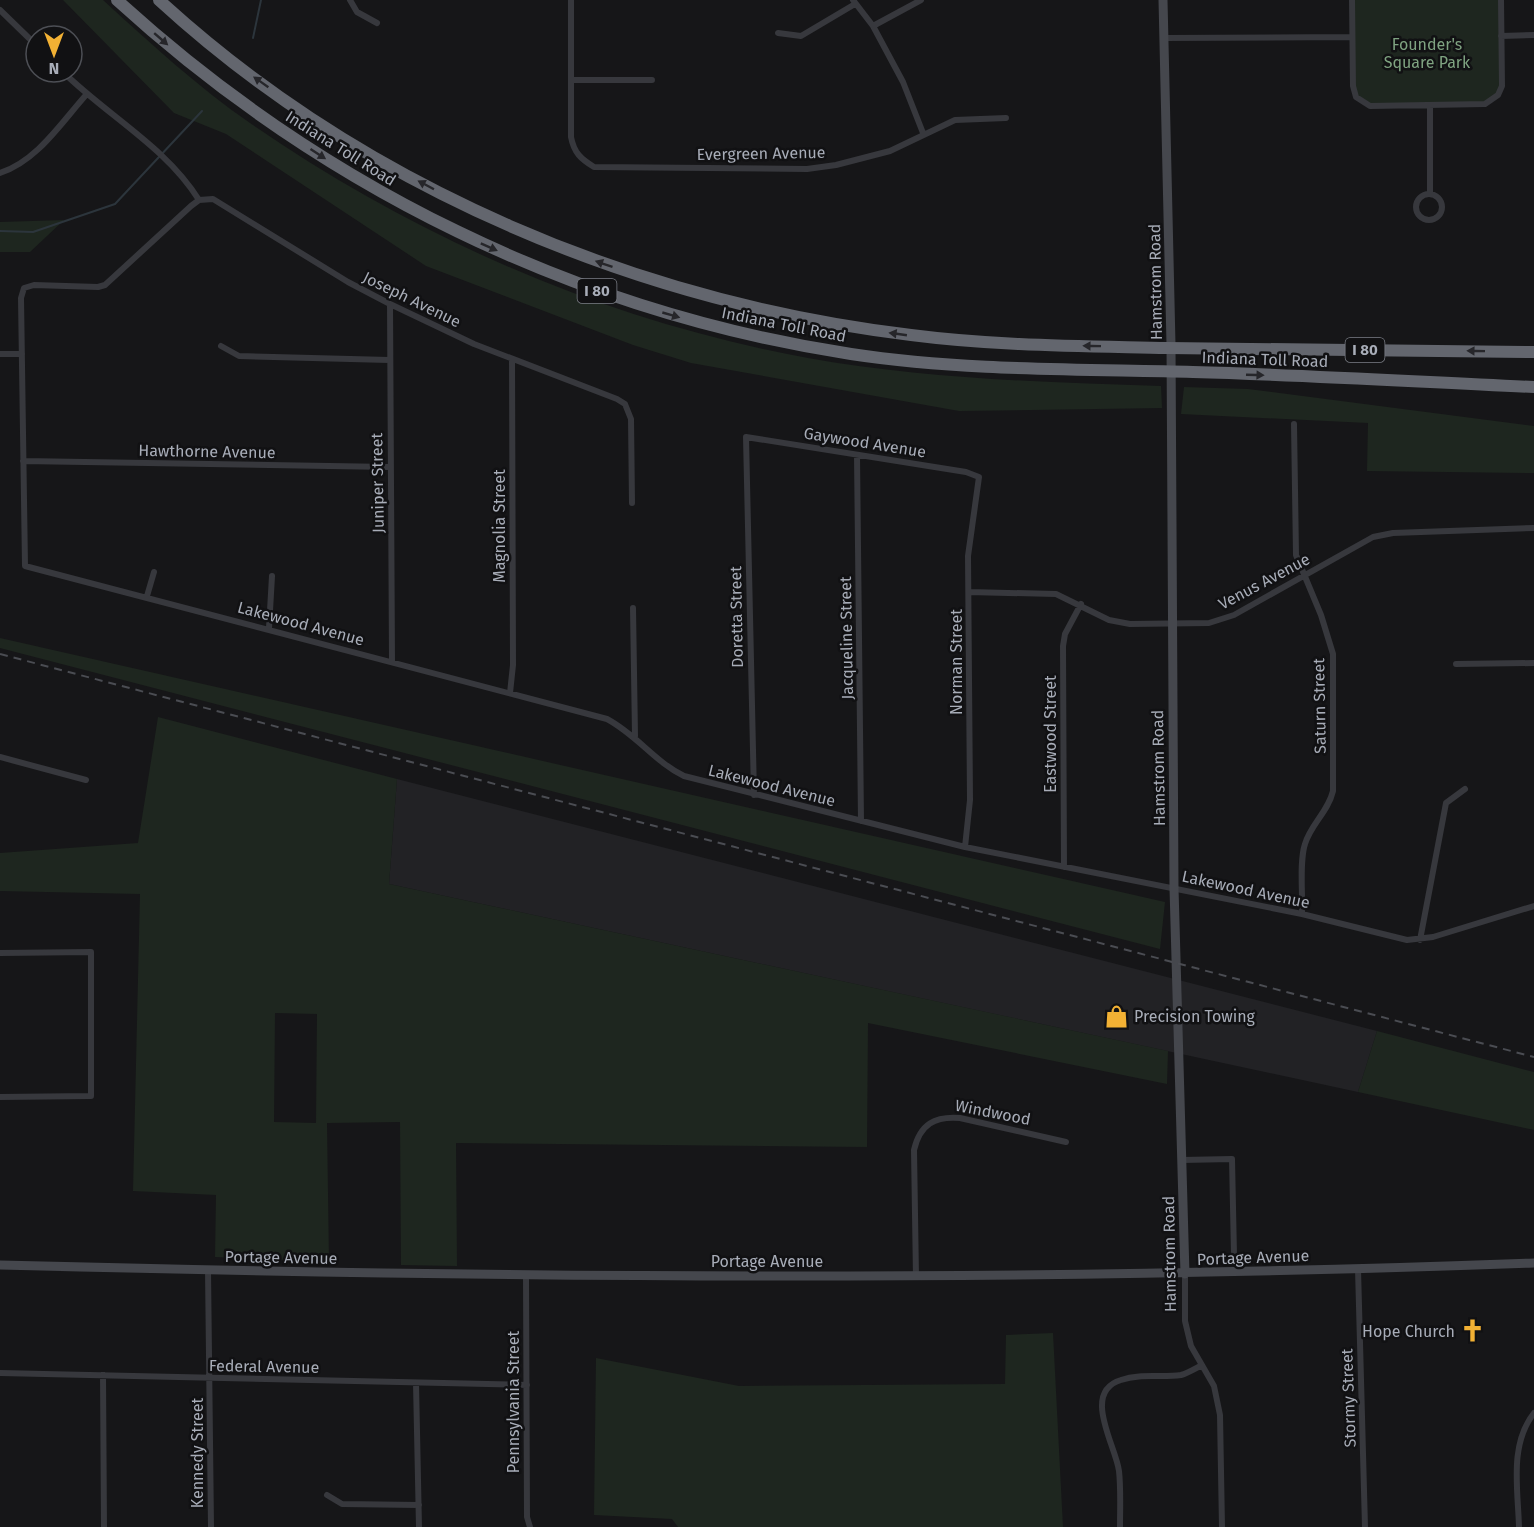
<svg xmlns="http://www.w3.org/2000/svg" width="1534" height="1527" font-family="'Fira Sans',sans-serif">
<rect width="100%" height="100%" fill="#161618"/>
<path fill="#222225" d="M 397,779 L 1377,1031 L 1358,1092 L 389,884 Z"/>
<path fill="#1e261f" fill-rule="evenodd" d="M 63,0 L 103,0 C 150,43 198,87 250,123 C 418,239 606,321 808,358 C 925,379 1042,382 1161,386 L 1162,408 L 959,411 L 691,363 L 633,345 L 426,266 L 226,134 L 174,113 Z
M 1352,0 L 1501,0 L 1502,86 L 1498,95 L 1485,104 L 1370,106 L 1356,97 Z
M 64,220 L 30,252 L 0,252 L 0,222 Z
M 1184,387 L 1248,389 L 1534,426 L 1534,473 L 1367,471 L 1368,423 L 1181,414 Z
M 0,638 L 1165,902 L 1160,949 L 0,648 Z
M 158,717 L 397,779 L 389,884 L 1168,1051 L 1167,1084 L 868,1023 L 867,1147 L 456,1143 L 457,1266 L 401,1265 L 400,1122 L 327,1123 L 329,1262 L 215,1257 L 216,1195 L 133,1191 L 140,894 L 0,891 L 0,853 L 138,843 ZM 275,1013 L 317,1014 L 316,1123 L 274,1122 Z
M 1377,1031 L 1534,1072 L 1534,1130 L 1358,1092 Z
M 1053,1333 L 1063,1527 L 678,1527 L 672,1519 L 594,1515 L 596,1358 L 739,1386 L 1005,1384 L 1006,1335 Z"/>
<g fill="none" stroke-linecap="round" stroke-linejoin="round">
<path stroke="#2c353c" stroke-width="2" d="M 253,38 L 261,0
M 0,231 L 33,232 L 115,204 L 202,111"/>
<path stroke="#37383d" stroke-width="6" d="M 350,0 L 357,12 L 377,23
M 571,0 L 571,137 C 574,153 581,159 594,167 L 807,169 L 836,165 L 890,151 L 955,120 L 1006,118
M 853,0 L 873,26 L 903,82 L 923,133
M 1352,0 L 1353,86 L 1356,97 L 1370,106 L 1485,104 L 1498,95 L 1502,86 L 1501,0
M 0,10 L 36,45
M 873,26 L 921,0
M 778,33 L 801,36 L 855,4
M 1501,36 L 1534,35
M 1164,38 L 1352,37
M 63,72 C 108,116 166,147 199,200
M 572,80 L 652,80
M 0,173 C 37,161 61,123 86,95
M 1430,194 L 1430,105
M1416 207a13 13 0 1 1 26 0a13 13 0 1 1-26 0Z
M 390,304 L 392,661
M 221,346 L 239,356 L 389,360
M 0,354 L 22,354
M 1294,424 L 1296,555 L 1321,615 L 1333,654 L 1333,791 C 1328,812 1311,824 1305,844 C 1299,862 1303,895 1302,914
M 857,455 L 861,821
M 23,461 L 390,467
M 632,503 L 631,419 L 625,404 L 617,399 L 474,344 L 390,304 L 348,282 L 213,199 L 199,200 L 191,206 L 105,285 L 98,287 L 34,285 L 24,288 L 21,298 L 25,566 L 607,719 C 637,735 655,762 684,776 L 965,847 L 1302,914 L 1407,940 L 1433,937 L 1534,906
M 969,592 L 1056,594 L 1109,620 L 1130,624 L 1209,623 L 1234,615 L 1373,537 L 1393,533 L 1534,528
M 147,596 L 154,572
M 633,608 L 635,736
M 269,628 L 272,576
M 1456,664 L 1534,663
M 510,693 L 513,665 L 512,359
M 0,757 L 86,780
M 754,795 L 746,437 L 966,472 L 979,477 L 968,556 L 970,800 L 965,847
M 1064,867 L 1063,646 L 1065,634 L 1081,604
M 1420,940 L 1446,803 L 1465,789
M 0,953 L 91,952 L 91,1096 L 0,1097
M 1182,1160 L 1232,1159 L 1234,1255
M 1358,1269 L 1365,1527
M 208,1270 L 211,1527
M 1185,1274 L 1185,1321 L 1191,1346 L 1214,1386 L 1220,1415 L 1222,1527
M 526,1276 L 527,1517 L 530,1527
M 916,1277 L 914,1150 C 920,1124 935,1116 960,1118 L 1066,1142
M 0,1373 L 527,1385
M 103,1375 L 104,1527
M 416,1383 L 419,1527
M 327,1495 L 342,1504 L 419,1505
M 1120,1527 C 1120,1509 1121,1489 1119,1471 C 1116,1446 1081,1392 1121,1380 C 1141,1373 1161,1378 1181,1375 C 1188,1373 1196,1368 1202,1365
M 1519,1527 C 1518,1489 1509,1445 1534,1413"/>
<path stroke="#45474d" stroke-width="9" d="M 1163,0 L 1171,344 L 1174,888 L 1185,1274
M 0,1265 C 511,1278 1023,1282 1534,1263"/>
<path stroke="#63666e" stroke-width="12" d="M 117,0 C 323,188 576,312 851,354 C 964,371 1079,369 1193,372 C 1306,375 1420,382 1534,387
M 159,0 C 364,188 637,302 911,335 C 996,346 1082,346 1167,348 C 1289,350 1412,350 1534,352"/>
<path stroke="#4a4c52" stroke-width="2" stroke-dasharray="8 6" stroke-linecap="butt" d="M 0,654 L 1534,1057"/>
</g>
<defs><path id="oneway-solid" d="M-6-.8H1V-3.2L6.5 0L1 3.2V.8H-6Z" transform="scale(1.5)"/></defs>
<g fill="#26262a">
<use href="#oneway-solid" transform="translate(161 39) rotate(41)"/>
<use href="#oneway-solid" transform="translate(261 82) rotate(-145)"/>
<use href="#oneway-solid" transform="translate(318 154) rotate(33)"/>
<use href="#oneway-solid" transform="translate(426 185) rotate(-152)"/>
<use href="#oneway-solid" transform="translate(489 247) rotate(24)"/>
<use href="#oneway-solid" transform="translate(604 264) rotate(-161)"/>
<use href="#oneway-solid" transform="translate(671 315) rotate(16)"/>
<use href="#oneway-solid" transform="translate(898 334) rotate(-172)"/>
<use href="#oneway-solid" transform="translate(1092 346) rotate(-179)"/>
<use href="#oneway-solid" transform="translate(1476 351) rotate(-179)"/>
<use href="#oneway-solid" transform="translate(1255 375) rotate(2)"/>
</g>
<defs>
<symbol id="shop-bare" viewBox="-9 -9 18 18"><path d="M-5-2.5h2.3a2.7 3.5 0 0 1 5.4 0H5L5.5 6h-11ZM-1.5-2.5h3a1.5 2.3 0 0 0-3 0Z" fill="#f2b134" stroke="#111113" stroke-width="2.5" paint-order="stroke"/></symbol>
<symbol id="church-bare" viewBox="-9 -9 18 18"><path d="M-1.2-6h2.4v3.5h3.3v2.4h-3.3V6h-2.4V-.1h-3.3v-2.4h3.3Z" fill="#f2b134" stroke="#111113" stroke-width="2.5" paint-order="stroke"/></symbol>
</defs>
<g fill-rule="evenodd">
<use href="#shop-bare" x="1100" y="1000" width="33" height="33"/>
<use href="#church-bare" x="1456" y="1314" width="33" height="33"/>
</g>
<g text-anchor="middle" stroke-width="5" stroke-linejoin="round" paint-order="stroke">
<g fill="#111113" stroke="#7b7e86" stroke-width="1.5">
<rect x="577.5" y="279" width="39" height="24" rx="4.5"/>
<rect x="1345.5" y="338" width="39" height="24" rx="4.5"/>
</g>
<g font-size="15" font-weight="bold" fill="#a8adb8">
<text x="597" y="296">I 80</text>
<text x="1365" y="355">I 80</text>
</g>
<g font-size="16" fill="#7fa381" stroke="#111113">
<text x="1427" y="50">Founder's<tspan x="1427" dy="18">Square Park</tspan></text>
</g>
<g font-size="16" fill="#a8adb8" stroke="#111113">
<text transform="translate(341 148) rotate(32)" y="6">Indiana Toll Road</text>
<text transform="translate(761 153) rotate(-1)" y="6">Evergreen Avenue</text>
<text transform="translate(1155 282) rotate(-91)" y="6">Hamstrom Road</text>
<text transform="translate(412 299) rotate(26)" y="6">Joseph Avenue</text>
<text transform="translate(784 324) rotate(11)" y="6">Indiana Toll Road</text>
<text transform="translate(1265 359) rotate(2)" y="6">Indiana Toll Road</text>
<text transform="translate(865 442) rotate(9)" y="6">Gaywood Avenue</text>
<text transform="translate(207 451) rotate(1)" y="6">Hawthorne Avenue</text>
<text transform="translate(377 483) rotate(-91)" y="6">Juniper Street</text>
<text transform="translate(499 526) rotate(-90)" y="6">Magnolia Street</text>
<text transform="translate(1264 581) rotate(-28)" y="6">Venus Avenue</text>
<text transform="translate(736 617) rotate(-91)" y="6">Doretta Street</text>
<text transform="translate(301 623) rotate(15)" y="6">Lakewood Avenue</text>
<text transform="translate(846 638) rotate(-91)" y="6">Jacqueline Street</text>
<text transform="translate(956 662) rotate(-90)" y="6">Norman Street</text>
<text transform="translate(1319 706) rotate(-91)" y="6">Saturn Street</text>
<text transform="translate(1050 734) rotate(-90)" y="6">Eastwood Street</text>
<text transform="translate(1158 768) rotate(-91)" y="6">Hamstrom Road</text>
<text transform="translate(772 785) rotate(14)" y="6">Lakewood Avenue</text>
<text transform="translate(1246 889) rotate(12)" y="6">Lakewood Avenue</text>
<text transform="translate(993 1112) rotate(11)" y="6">Windwood</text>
<text transform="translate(1169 1254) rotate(-91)" y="6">Hamstrom Road</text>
<text transform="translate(281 1257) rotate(1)" y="6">Portage Avenue</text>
<text transform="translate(1253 1257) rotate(-2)" y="6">Portage Avenue</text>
<text x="767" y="1267">Portage Avenue</text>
<text transform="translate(264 1366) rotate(1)" y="6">Federal Avenue</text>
<text transform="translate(1348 1398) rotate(-92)" y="6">Stormy Street</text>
<text transform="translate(513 1402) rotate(-90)" y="6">Pennsylvania Street</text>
<text transform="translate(197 1453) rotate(-90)" y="6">Kennedy Street</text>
</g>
<g font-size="16" fill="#a8adb8" stroke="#111113" text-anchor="start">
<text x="1134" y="1022">Precision Towing</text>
<text x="1455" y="1337" text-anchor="end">Hope Church</text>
</g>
</g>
<g transform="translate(54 54) rotate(180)"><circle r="28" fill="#111113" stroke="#4d4f55" stroke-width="1.5"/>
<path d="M0-4.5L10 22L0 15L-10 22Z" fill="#f2b134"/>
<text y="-9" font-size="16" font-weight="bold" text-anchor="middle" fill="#a8adb8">N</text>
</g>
</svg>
